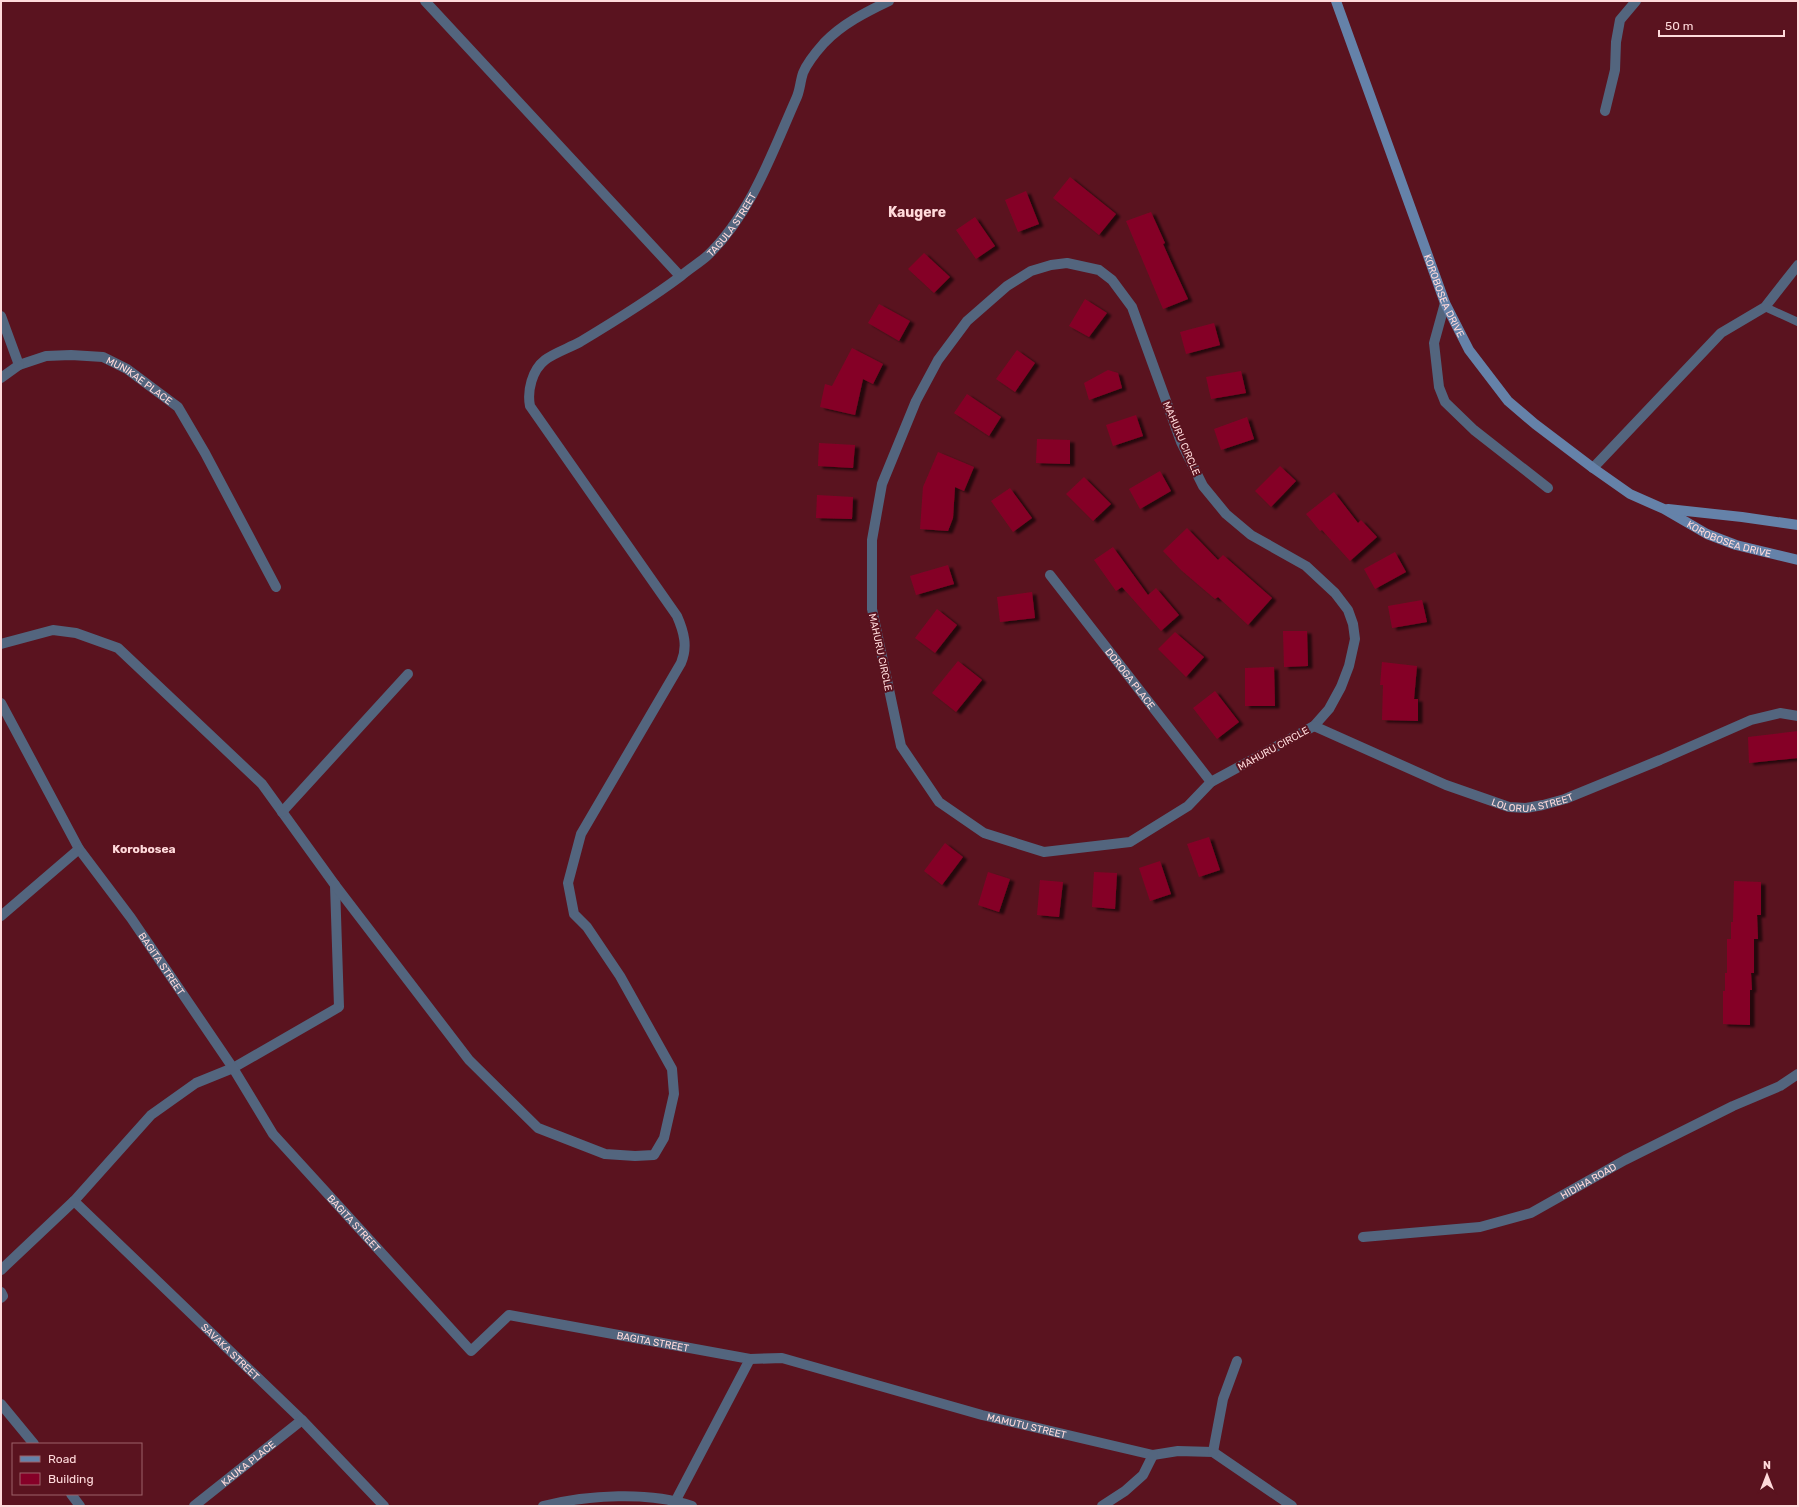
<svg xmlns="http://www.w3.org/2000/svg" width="1799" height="1507" font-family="Rubik,sans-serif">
<defs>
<filter id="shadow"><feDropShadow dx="4.5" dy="2.5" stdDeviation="1" flood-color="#0009"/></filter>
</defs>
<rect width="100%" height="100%" fill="#5a131f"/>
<path fill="#850027" filter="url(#shadow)" d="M 1070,177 L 1116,214 L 1099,235 L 1053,198 Z
M 1026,191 L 1039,224 L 1018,232 L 1005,200 Z
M 1151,212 L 1165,243 L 1163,244 L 1171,262 L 1188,299 L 1163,309 L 1126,221 Z
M 975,217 L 995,246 L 976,259 L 956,230 Z
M 924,253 L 950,277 L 934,293 L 908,269 Z
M 1085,299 L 1107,313 L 1089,337 L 1069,326 Z
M 879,304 L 910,321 L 899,341 L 868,323 Z
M 1214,323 L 1220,345 L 1186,354 L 1180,332 Z
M 852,348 L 883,364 L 873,384 L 863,379 L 855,415 L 820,407 L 825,384 L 832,386 Z
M 1017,350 L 1035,363 L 1015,392 L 996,379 Z
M 1108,370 L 1118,373 L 1122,388 L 1089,400 L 1084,383 Z
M 1241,371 L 1246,393 L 1211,399 L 1206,377 Z
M 967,394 L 1001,417 L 989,436 L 954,413 Z
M 1136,415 L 1143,436 L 1113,446 L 1106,425 Z
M 1247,417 L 1254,439 L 1221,450 L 1214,429 Z
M 1037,439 L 1070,440 L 1070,464 L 1036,463 Z
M 819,443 L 855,445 L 853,468 L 818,466 Z
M 938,452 L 974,467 L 964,491 L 955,487 L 953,518 L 948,531 L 920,529 L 923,487 Z
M 1280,466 L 1296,481 L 1271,507 L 1255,491 Z
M 1160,471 L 1171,491 L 1140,509 L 1129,489 Z
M 1084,477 L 1111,504 L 1093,521 L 1066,494 Z
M 1010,488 L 1032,518 L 1013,532 L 991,501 Z
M 1334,492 L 1358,523 L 1361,520 L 1377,537 L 1350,561 L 1322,530 L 1320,531 L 1306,514 Z
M 817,495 L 853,497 L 852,519 L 816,518 Z
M 1187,528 L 1218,560 L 1223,555 L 1272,598 L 1248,625 L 1218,597 L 1215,599 L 1181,570 L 1163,551 Z
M 1113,547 L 1148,595 L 1156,588 L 1179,615 L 1161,631 L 1122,587 L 1116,591 L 1094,560 Z
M 1395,552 L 1406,572 L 1375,589 L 1364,569 Z
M 948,565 L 954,584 L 916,595 L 910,576 Z
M 1032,592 L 1035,618 L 1000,622 L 997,597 Z
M 1422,600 L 1427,622 L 1392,628 L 1388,606 Z
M 937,609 L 957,625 L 935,653 L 915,638 Z
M 1283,631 L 1307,631 L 1308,666 L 1284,667 Z
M 1175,632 L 1204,657 L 1186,677 L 1158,649 Z
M 958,661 L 982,680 L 956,712 L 932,693 Z
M 1382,662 L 1417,666 L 1414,699 L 1418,699 L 1418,721 L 1382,720 L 1383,685 L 1380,685 Z
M 1274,667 L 1275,706 L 1245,706 L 1245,668 Z
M 1215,691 L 1239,722 L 1217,739 L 1193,708 Z
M 1798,731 L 1798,758 L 1749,763 L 1748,737 Z
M 1209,837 L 1220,870 L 1199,877 L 1187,844 Z
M 945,843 L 963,857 L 942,885 L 924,871 Z
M 1160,861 L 1171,894 L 1150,901 L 1139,868 Z
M 988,872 L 1010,879 L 999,912 L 978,905 Z
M 1094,872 L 1117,873 L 1115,909 L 1092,907 Z
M 1040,880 L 1063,882 L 1059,917 L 1037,915 Z
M 1734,881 L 1761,882 L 1761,915 L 1757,915 L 1758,939 L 1754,939 L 1754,973 L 1751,973 L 1752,990 L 1750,990 L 1750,1025 L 1723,1024 L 1723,991 L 1725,991 L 1725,973 L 1727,973 L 1727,939 L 1731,939 L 1731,922 L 1733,922 Z"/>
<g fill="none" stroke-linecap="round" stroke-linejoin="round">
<path stroke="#53657e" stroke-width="8" d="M 1765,307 L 1798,322"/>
<g stroke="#53657e" stroke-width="10">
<path d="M 425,1 L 680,276"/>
<path d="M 1605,111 L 1615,70 L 1616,42 L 1620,20 L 1636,1"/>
<path d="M 1067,263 L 1099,270 L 1112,280 L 1132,307 L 1181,442 L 1203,486 L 1226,514 L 1251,535 L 1306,566 L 1335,593 L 1348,610 L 1353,624 L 1355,639 L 1349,666 L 1341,687 L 1329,709 L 1314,726 L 1211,782 L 1188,806 L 1130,842 L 1044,852 L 984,833 L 939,802 L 901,746 L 872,609 L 872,540 L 882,484 L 916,401 L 938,360 L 967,321 L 1007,286 L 1031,271 L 1051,265 Z"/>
<path d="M 1445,303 L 1434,343 L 1439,387 L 1445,402 L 1474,430 L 1548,488"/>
<path id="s1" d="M 1,316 L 19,365 L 46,356 L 71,355 L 103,357 L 127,369 L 178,407 L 205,453 L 276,587"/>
<path d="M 1,378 L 19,365"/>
<path d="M 1593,468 L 1721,333 L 1765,307 L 1798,265"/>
<path id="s2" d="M 1050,575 L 1211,782"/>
<path d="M 1,644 L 53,630 L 76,633 L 118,648 L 262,784 L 335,885 L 339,1007 L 233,1068 L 196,1083 L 151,1115 L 74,1201 L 1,1270"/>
<path id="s3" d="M 1,703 L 79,849 L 131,918 L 233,1068 L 273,1134 L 471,1351 L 509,1315 L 750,1359 L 676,1500"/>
<path id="s4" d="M 1314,726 L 1446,785 L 1509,807 L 1526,808 L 1543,805 L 1565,799 L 1660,760 L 1751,720 L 1780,713 L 1798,716"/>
<path d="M 282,812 L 408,674"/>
<path id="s5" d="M 335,885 L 469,1060 L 538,1128 L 605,1154 L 635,1156 L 654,1155 L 664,1138 L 674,1094 L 672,1069 L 620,976 L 587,927 L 574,914 L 568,883 L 581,834 L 681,663 C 688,647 684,632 677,616 L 530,406 C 527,391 532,370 545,360 C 554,353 569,348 580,342 C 615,321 649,300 681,276 C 689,269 699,263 707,256 C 751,214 772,153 796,99 C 800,91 800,82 803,73 C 807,63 816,52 824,43 C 842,24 866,12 889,1"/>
<path d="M 1,916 L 79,849"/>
<path id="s6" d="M 74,1201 L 302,1420 L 384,1506"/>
<path id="s7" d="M 1363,1237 L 1480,1227 L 1531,1213 L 1625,1160 L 1733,1106 L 1780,1086 L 1798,1074"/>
<path d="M 1,1292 L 3,1296 L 1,1298"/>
<path id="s8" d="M 750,1359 L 782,1358 L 982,1415 L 1153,1455 L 1178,1451 L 1213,1452 L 1292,1506"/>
<path d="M 1,1404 L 34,1444"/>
<path d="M 1213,1452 L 1223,1399 L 1237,1361"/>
<path d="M 71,1494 L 80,1506"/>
<path id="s9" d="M 194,1506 L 302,1420"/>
<path d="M 543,1506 C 587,1495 650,1491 692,1506"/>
<path d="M 1102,1506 L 1125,1491 L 1143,1475 L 1153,1455"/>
</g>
<g stroke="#6582a9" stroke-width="10">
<path id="s10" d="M 1336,1 L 1445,303 L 1469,350 L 1508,401 L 1535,424 L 1593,468 L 1630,494 L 1664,509 L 1707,534 L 1736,545 L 1798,560"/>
<path d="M 1668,509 L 1742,517 L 1798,525"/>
</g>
</g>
<g text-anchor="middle" stroke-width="4" stroke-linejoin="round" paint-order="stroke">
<g font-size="10" fill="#ffdadb" stroke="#5a131f">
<text dy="4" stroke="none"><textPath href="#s5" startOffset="1581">TAGULA STREET</textPath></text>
<text dy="4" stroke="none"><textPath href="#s10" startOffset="314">KOROBOSEA DRIVE</textPath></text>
<text dy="4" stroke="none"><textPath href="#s1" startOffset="181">MUNIKAE PLACE</textPath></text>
<text transform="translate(1182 438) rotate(67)" y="4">MAHURU CIRCLE</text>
<text dy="4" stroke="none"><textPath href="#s10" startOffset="701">KOROBOSEA DRIVE</textPath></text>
<text transform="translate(881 652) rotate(78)" y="4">MAHURU CIRCLE</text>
<text dy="4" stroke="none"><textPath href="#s2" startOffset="131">DOROGA PLACE</textPath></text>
<text transform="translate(1273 748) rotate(-29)" y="4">MAHURU CIRCLE</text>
<text dy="4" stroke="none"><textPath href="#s4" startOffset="235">LOLORUA STREET</textPath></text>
<text dy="4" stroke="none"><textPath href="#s3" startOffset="307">BAGITA STREET</textPath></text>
<text dy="4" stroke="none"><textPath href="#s7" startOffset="236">HIDIHA ROAD</textPath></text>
<text dy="4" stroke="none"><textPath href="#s3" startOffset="631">BAGITA STREET</textPath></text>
<text dy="4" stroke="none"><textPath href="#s3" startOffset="1003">BAGITA STREET</textPath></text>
<text dy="4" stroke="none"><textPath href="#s6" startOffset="217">SAVAKA STREET</textPath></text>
<text dy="4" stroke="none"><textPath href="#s8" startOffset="286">MAMUTU STREET</textPath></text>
<text dy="4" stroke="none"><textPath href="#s9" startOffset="69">KAUKA PLACE</textPath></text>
</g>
<g font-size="12" font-weight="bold" fill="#ffdadb" stroke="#5a131f">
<text x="144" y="853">Korobosea</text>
</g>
<g font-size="14" font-weight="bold" fill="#ffdadb" stroke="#5a131f">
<text x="917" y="217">Kaugere</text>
</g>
</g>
<rect width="1799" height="1507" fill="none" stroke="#ffdadb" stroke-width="4"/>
<rect x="12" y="1443" width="130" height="52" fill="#5a131f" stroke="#9c636a"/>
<rect x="20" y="1456" width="20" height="6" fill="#6582a9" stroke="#9c636a"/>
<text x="48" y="1463" font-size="12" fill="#ffdadb">Road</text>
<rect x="20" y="1473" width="20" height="12" fill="#850027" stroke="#9c636a"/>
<text x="48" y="1483" font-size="12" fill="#ffdadb">Building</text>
<g transform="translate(1767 1475)" stroke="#5a131f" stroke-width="3" paint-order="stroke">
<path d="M0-3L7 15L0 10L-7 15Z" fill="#ffdadb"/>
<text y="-6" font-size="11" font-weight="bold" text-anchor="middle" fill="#ffdadb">N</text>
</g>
<path d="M1659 30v6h125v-6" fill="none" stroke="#ffdadb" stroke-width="2"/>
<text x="1665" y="30" font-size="12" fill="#ffdadb" stroke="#5a131f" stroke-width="3" paint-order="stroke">50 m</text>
</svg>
